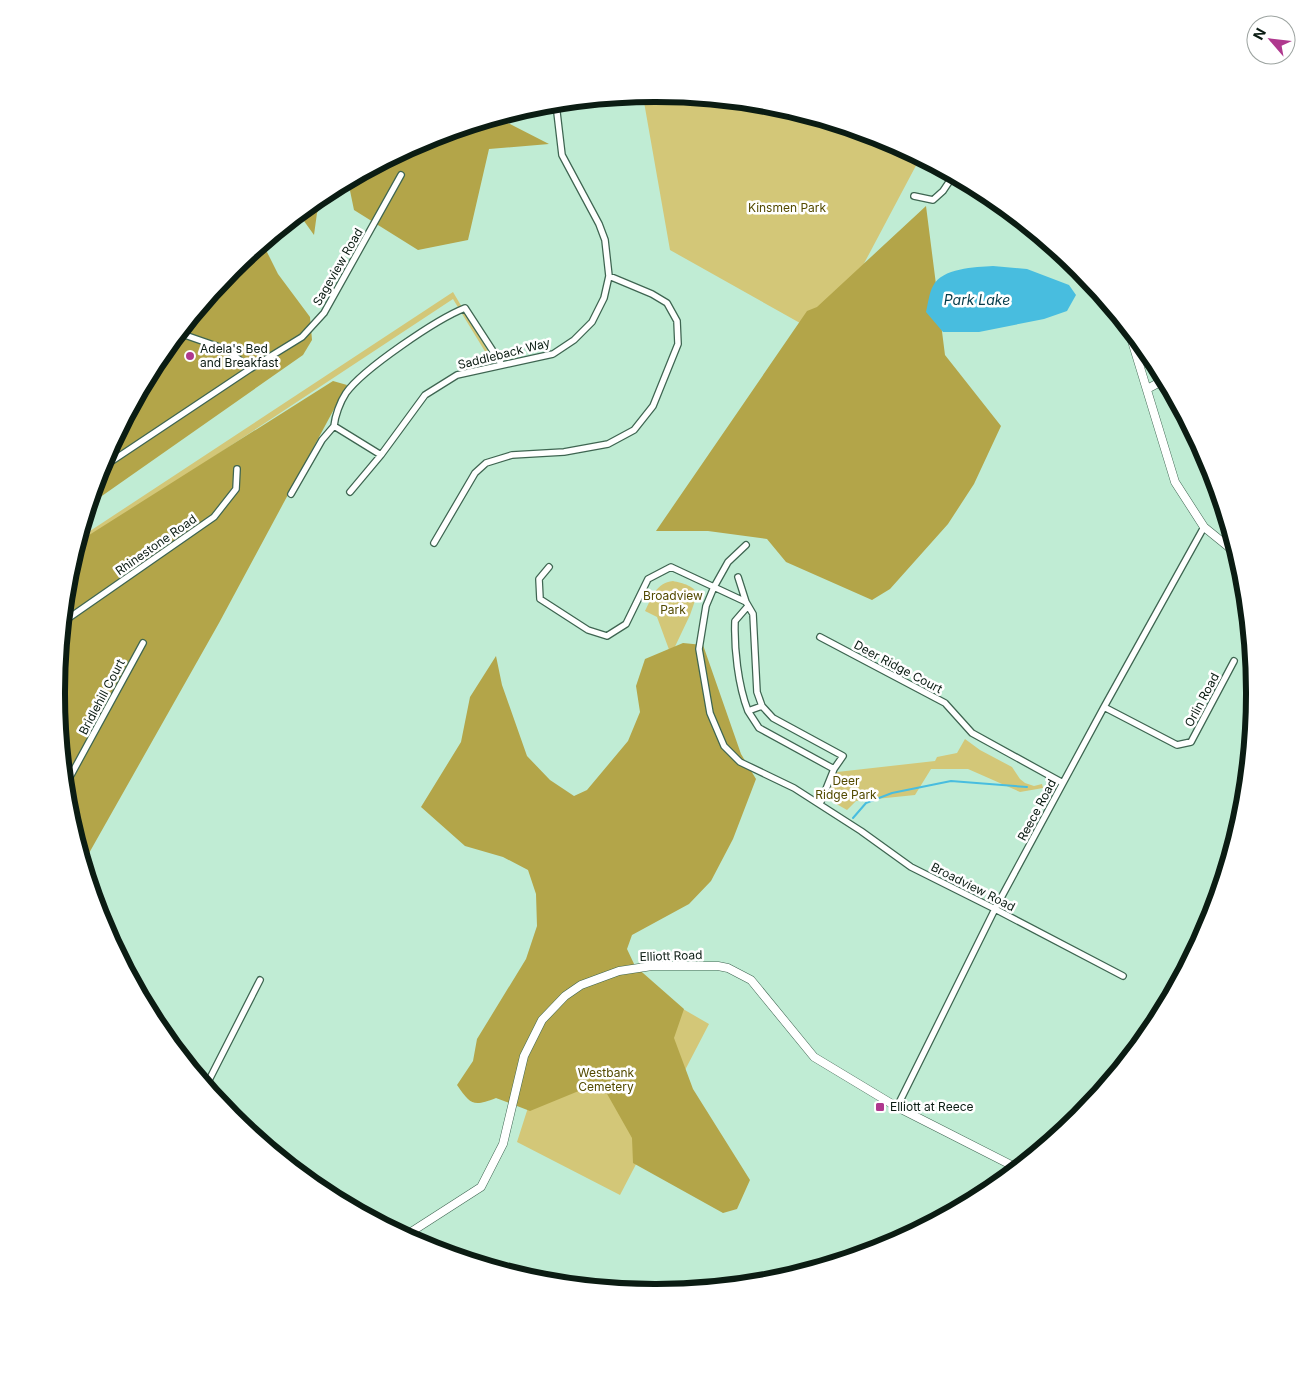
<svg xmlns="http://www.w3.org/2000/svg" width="1311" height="1386" font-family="Inter,sans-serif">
<rect width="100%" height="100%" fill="#c0ecd4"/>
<path fill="#d3c778" d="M 656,94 L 773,105 L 885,139 L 920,158 L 825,337 L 670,250 L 644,102 L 646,95 Z
M 453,292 L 492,358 L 489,358 L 453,299 L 77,547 L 79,538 L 86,533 L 85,518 L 88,516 L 90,531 Z
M 673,581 C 682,583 696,586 697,595 L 690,615 L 671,655 L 657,617 L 645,611 C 652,597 656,583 673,581 Z
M 965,739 L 980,750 L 1012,767 L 1020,779 L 1025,783 L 1034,786 L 1042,784 L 1043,788 L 1020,792 L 968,769 L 931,769 L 915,795 L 856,801 L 847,810 L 819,794 L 823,787 L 837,772 L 935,761 L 937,757 L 957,753 Z
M 638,983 L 709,1024 L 620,1195 L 517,1142 L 548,1045 Z"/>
<path fill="#b3a549" d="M 498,118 L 549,144 L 489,149 L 468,240 L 418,250 L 354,210 L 348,181 L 426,139 Z
M 329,191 L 317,213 L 314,235 L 299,214 Z
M 926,206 L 945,355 L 1001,426 L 974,484 L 948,524 L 890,589 L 872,600 L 786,562 L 767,539 L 708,531 L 656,531 L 807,311 L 817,307 Z
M 263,244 L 278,274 L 310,317 L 312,340 L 303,355 L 89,505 L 102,463 L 157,360 L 232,269 Z
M 333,381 L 347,385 L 219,623 L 84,862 L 68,810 L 56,693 L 68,576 L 78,542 Z
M 683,643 L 703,645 L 741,754 L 756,779 L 733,839 L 711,881 L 689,904 L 632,935 L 627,949 L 635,966 L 684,1009 L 674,1038 L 693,1089 L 750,1180 L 737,1209 L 723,1213 L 633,1163 L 632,1138 L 606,1092 L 586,1088 L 530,1111 L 496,1098 C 473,1107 471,1105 457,1085 L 473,1061 L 477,1039 L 526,959 L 537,926 L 536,894 L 528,870 L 503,857 L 465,846 L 421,807 L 461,742 L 470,697 L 496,656 L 502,685 L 527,756 L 550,780 L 574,796 L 587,790 L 628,741 L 640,712 L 636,686 L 645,659 Z"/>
<path fill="#48bddf" d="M 993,266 L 1027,269 L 1069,285 L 1076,295 L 1067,311 L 1044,319 L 979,332 L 943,332 L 926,312 C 928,304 929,293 933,286 C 942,268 975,267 993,266 Z"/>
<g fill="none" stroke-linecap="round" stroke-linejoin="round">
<path stroke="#48bddf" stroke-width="2" d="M 853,818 L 866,803 L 892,793 L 951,781 L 1027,787"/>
<defs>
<path id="street" d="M 914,196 L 933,200 L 943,191 L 953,176
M 179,333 L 228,350 L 250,369
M 381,455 L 334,426 C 335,416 340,402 346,393 C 363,369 437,319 465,308 L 502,365
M 100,469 L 250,369 L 302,337 L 324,313 L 401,175
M 350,492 L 381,455 L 425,395 L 457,375 L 553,354 L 574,340 L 592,322 L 604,298 L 609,276 L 605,240 L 599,224 L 562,155 L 556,104
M 291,494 L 322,440 L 334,426
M 434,543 L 475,473 L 486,463 L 512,455 L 564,452 L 608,444 L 634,430 L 653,406 L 678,344 L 677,321 L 667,303 L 652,294 L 609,276
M 746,545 L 728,562 L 714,587 L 706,606 L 699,649 L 710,713 L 724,746 L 740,762 L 794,788 L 861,831 L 911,867 L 995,909 L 1123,976
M 549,567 L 539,579 L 540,599 L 588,630 L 607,636 L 626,624 L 648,579 L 671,567 L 746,602 L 753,614 L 757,692 L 762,706
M 738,577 L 746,602
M 748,606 L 735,621 C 734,648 738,685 748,711 L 762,706 L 773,718 L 843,756 L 834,769 L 820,804
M 63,622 L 214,517 L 236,489 L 237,469
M 820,637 L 945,703 L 972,733 L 1063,783
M 1104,707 L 1177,745 L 1191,742 L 1234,661
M 748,711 L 759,728 L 834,769
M 65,786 L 143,643
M 206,1086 L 260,980
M 897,1107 L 995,909 L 1104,707 L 1204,527"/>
<path id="secondary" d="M 1128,328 L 1175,482 L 1204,527 L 1236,553
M 1147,389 L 1164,380
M 407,1236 L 411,1232 L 481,1187 L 503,1144 L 524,1056 L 542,1020 L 565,996 L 581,985 L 619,971 L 652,966 L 718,966 L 728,968 L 751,980 L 814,1057 L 897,1107 L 1017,1168"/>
</defs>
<use href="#street" stroke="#3e6551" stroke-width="8"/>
<use href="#secondary" stroke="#3e6551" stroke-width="9"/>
<use href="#street" stroke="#fff" stroke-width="5.5"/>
<use href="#secondary" stroke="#fff" stroke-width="8"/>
</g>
<g fill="#af388e" stroke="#fff" stroke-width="2">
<circle cx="190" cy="356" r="5"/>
<rect x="875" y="1102" width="10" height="10" rx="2.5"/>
</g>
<g text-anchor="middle" stroke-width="5" stroke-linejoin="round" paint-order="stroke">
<g font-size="12" fill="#534a00" stroke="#fff">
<text x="787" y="212">Kinsmen Park</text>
<text x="673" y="600">Broadview<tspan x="673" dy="14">Park</tspan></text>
<text x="846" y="785">Deer<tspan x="846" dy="14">Ridge Park</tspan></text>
<text x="606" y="1077">Westbank<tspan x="606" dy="14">Cemetery</tspan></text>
</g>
<g font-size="12" fill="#0b1c13" stroke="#fff">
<text transform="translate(338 267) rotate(-60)" y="4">Sageview Road</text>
<text transform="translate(504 354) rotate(-14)" y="4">Saddleback Way</text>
<text transform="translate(156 545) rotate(-35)" y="4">Rhinestone Road</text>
<text transform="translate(898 667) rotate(28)" y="4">Deer Ridge Court</text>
<text transform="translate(102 697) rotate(-62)" y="4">Bridlehill Court</text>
<text transform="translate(1202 700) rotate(-62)" y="4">Orlin Road</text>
<text transform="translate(1037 810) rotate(-62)" y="4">Reece Road</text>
<text transform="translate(973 887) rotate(27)" y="4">Broadview Road</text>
<text transform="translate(671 956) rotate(-2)" y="4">Elliott Road</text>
</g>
<g font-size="12" fill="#0b1c13" stroke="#fff" text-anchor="start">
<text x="200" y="353">Adela's Bed<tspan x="200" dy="14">and Breakfast</tspan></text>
<text x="890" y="1111">Elliott at Reece</text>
</g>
<g font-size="14" font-style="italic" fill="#063c4b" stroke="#fff">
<text x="977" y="305">Park Lake</text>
</g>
</g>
<path d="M0 0H1311V1386H0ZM655 102H656A590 590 0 0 1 1246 692V694A590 590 0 0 1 656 1284H655A590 590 0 0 1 65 694V692A590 590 0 0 1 655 102Z" fill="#fff" fill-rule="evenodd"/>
<path fill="none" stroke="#0b1c13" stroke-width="6" d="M655 102H656A590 590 0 0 1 1246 692V694A590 590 0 0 1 656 1284H655A590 590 0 0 1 65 694V692A590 590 0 0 1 655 102Z"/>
<g transform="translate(1271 40) rotate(298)"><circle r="24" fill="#ffffff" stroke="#9da4a1"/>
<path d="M0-4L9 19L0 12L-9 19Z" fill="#af388e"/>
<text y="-8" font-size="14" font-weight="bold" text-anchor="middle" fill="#0b1c13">N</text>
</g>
</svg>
